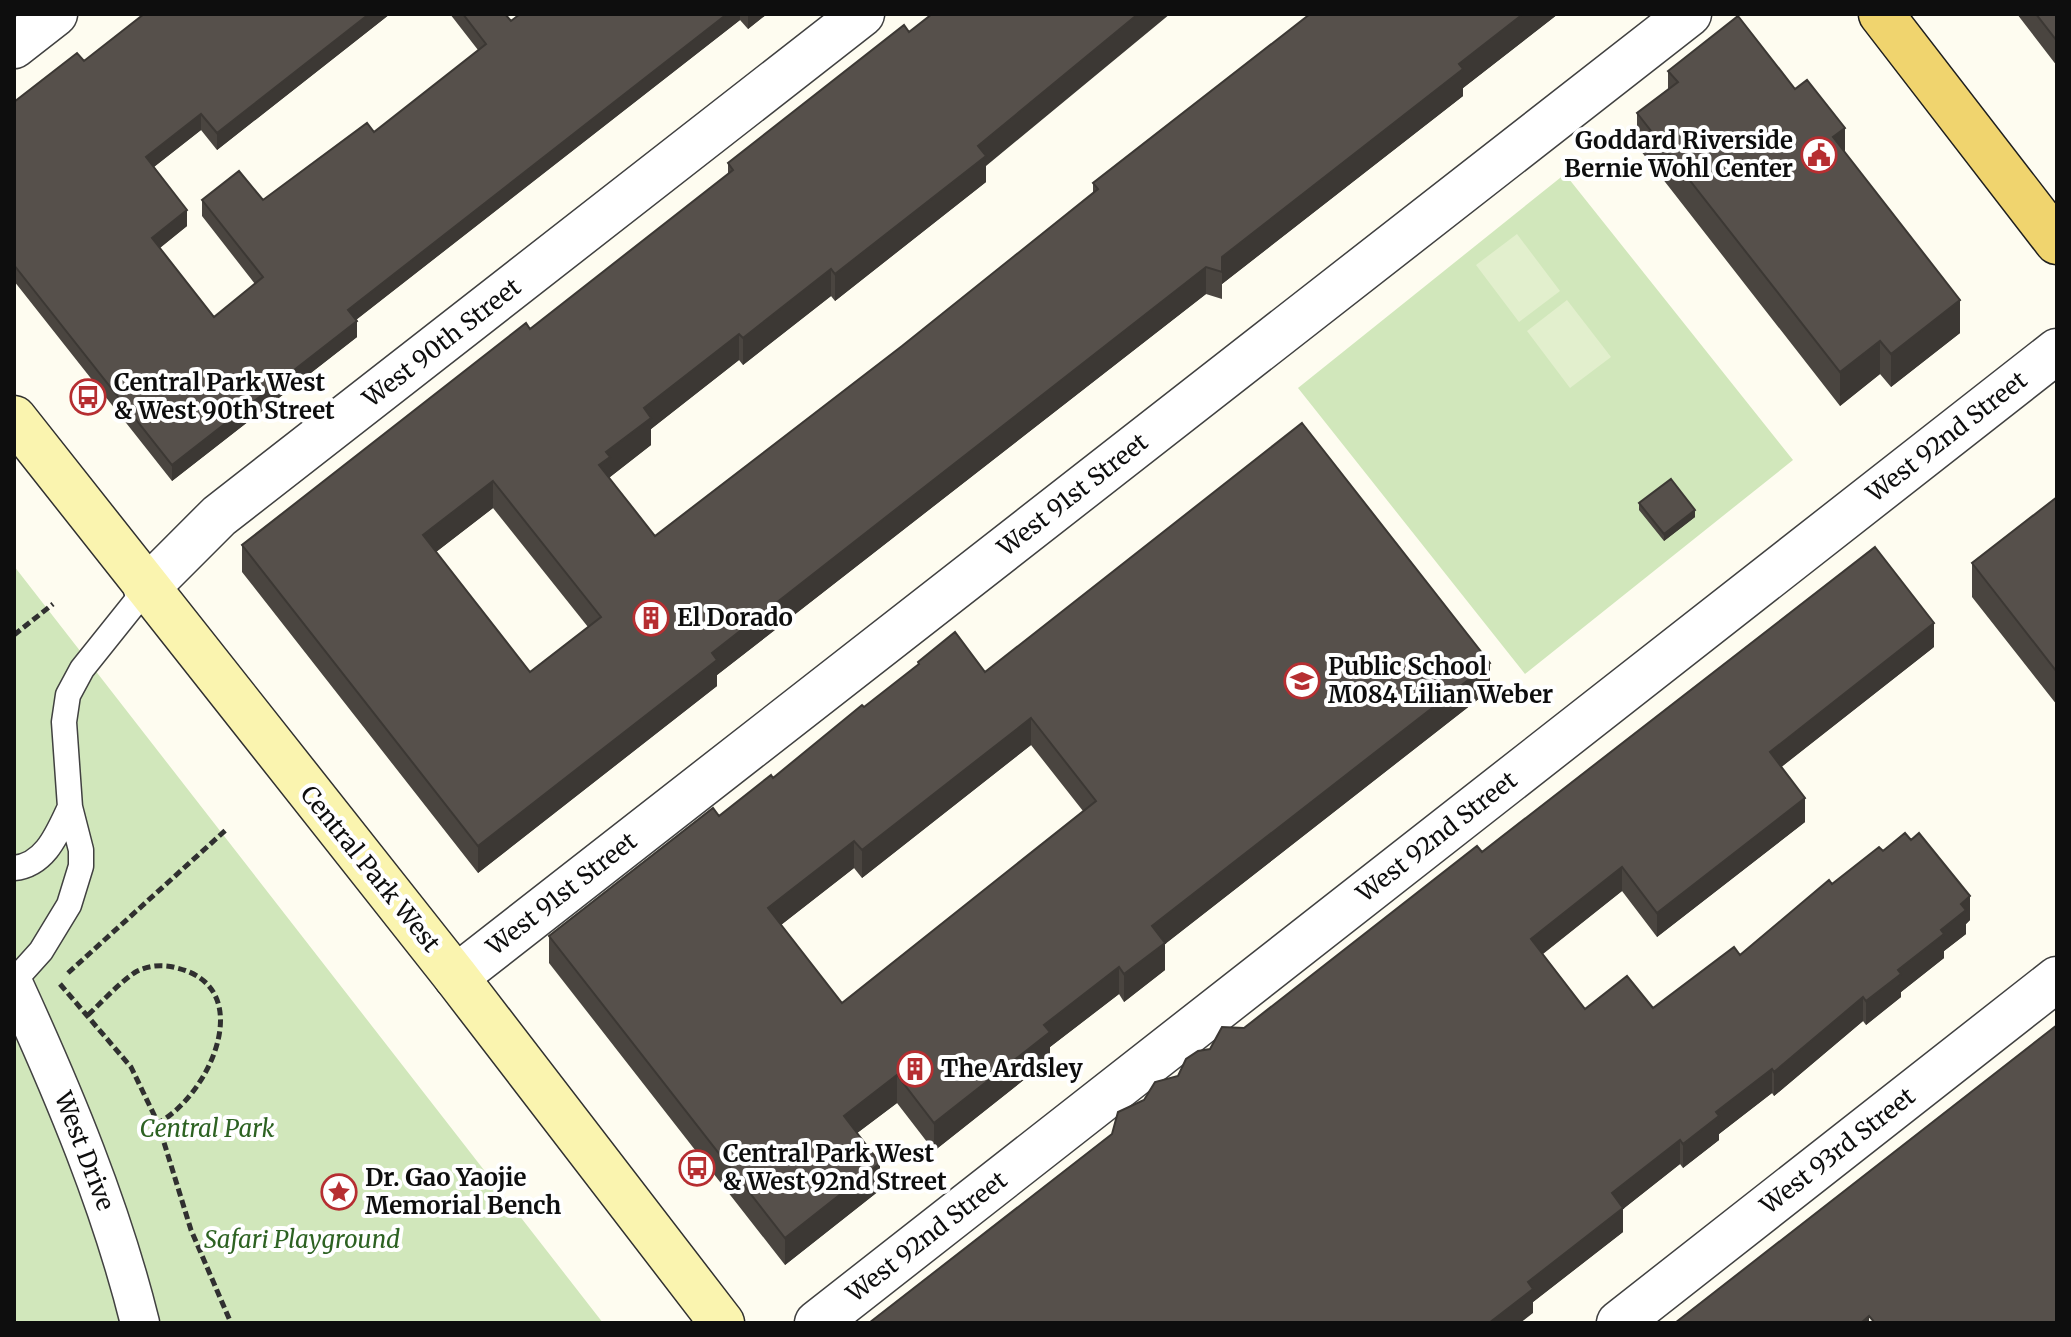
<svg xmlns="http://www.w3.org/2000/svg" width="2071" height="1337" font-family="Merriweather,serif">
<rect width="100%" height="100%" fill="#fefcf0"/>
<path fill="#d1e7bb" d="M 1565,174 L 1793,460 L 1525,674 L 1298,388 Z
M 14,566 L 603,1323 L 14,1323 Z"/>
<path fill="#e2efcd" d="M 1517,234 L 1560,291 L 1519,322 L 1476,265 Z
M 1567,300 L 1611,357 L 1570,388 L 1527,331 Z"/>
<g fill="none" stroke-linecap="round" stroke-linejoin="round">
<defs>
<path id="service" d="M 14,868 C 46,865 58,832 70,807
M 14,981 L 41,951 L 69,905 L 81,866 L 81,850 L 70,807 L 64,722 L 68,695 L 82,669 L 146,589"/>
<path id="pedestrian" d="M 14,985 C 64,1094 111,1206 140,1323"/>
<path id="minor" d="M 14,46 L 55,14
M 146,589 L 219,516 L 862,14
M 456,977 L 1689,14
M 817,1323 L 2057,351
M 1619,1323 L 2057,979"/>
<path id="secondary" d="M 14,418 L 456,977 L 722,1323"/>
<path id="primary" d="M 1881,14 L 2057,242"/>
</defs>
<use href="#service" stroke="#414141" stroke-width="27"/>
<use href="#pedestrian" stroke="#414141" stroke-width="41"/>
<use href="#minor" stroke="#414141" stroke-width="47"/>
<use href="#secondary" stroke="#303030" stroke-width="47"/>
<use href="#primary" stroke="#1f1f1f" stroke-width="47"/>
<path stroke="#303030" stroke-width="5" stroke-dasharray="8 4" stroke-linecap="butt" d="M 14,635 L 53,604
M 68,973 L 228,828
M 60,984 L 131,1067 L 158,1123 L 191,1230 L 231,1323
M 88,1015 C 103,1001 118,984 134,973 C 147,965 163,964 177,968 C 259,988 209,1096 158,1123"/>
<use href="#service" stroke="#fff" stroke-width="24"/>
<use href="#pedestrian" stroke="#fff" stroke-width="38"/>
<use href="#minor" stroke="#fff" stroke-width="44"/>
<use href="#secondary" stroke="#faf4af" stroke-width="44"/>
<use href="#primary" stroke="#f0d46e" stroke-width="44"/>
</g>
<path fill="#4a4540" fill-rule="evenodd" d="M 390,14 L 217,150 L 201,130 L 154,167 L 187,226 L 160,248 L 214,317 L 255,284 L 202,216 L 202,200 L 263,200 L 374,132 L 478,50 L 450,14 L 505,14 L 511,21 L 520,14 L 767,14 L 748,29 L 740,20 L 356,320 L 357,337 L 172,481 L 14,281 L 14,102 Z
M 1310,14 L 1558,14 L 1463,88 L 1463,96 L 1222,284 L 1222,299 L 1206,294 L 717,675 L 717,686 L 478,873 L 242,572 L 242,545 L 530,329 L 728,175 L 728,163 L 986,166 L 986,182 L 835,301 L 831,296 L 743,365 L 739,360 L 651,429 L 651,445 L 610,477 L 610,479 L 655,536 L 902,346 L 1093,193 L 1093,183 ZM 493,508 L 588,627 L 530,672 L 436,552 Z
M 2017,14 L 2057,14 L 2057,66 Z
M 1668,71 L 1795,89 L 1845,152 L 1960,333 L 1891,387 L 1880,374 L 1840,406 L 1637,146 L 1637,113 L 1668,89 Z
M 2057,497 L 2057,705 L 1972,597 L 1972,563 Z
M 1639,503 L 1695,517 L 1664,541 L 1639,510 Z
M 1934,647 L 1781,767 L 1805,822 L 1657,937 L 1622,891 L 1543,954 L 1585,1009 L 1653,1008 L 1740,955 L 1832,884 L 1883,851 L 1970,920 L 1966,924 L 1966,934 L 1944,951 L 1944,958 L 1901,992 L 1901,997 L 1866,1025 L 1863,1021 L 1774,1096 L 1772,1093 L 1719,1134 L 1719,1140 L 1683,1168 L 1680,1164 L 1623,1209 L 1623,1232 L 1533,1302 L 1533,1313 L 1112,1134 L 1144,1100 L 1178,1076 L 1210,1049 L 1244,1028 L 1482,852 Z
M 918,662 L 985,672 L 1490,690 L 1165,944 L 1165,970 L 1124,1002 L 1119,994 L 1050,1047 L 1050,1059 L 934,1151 L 897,1103 L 857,1133 L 880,1190 L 785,1265 L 549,963 L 549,936 L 773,778 L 918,666 ZM 1031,745 L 1083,811 L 842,1003 L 781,925 L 854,868 L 862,878 Z"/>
<path fill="#3c3834" d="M 369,14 L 390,14 L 217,150 L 217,133 Z
M 727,14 L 740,14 L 740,20 L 348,326 L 348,310 Z
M 748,14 L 767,14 L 748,29 Z
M 1138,14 L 1170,14 L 986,166 L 986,182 L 835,301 L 835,274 L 978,146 Z
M 1523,14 L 1558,14 L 1463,88 L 1463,96 L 1222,284 L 1222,299 L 1222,257 L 1459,64 Z
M 201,114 L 201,130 L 146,173 L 146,157 Z
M 1845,128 L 1845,161 L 1833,137 Z
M 187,210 L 187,226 L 152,254 L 152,238 Z
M 1206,267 L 1206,294 L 717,675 L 717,686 L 478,873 L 478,846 L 712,653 Z
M 831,269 L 831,296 L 743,365 L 743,338 Z
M 1960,300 L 1960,333 L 1891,387 L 1891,354 Z
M 357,321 L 357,337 L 172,481 L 172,465 Z
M 739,334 L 739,360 L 651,429 L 651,445 L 610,477 L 610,484 L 599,465 L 606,452 L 644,408 Z
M 1880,341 L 1880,374 L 1840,406 L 1840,372 Z
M 493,481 L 493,508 L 423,562 L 423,535 Z
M 1695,510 L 1695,517 L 1664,541 L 1664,534 Z
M 1934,623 L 1934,647 L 1770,776 L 1770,752 Z
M 1490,663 L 1490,690 L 1165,944 L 1165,970 L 1124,1002 L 1124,974 L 1152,926 Z
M 1031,718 L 1031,745 L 862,878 L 862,850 Z
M 1805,798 L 1805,822 L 1657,937 L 1657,913 Z
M 854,841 L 854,868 L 768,935 L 768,908 Z
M 1622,867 L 1622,891 L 1531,963 L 1531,939 Z
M 1970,896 L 1970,920 L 1966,924 L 1966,934 L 1944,951 L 1944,958 L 1901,992 L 1901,997 L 1866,1025 L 1866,1001 L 1941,930 L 1961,904 Z
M 1119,967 L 1119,994 L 1050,1047 L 1050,1059 L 934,1151 L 934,1123 L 1044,1025 Z
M 1863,997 L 1863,1021 L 1774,1096 L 1774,1072 Z
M 1772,1069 L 1772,1093 L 1719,1134 L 1719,1140 L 1683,1168 L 1683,1144 L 1716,1112 Z
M 897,1075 L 897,1103 L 844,1143 L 844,1116 Z
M 1680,1140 L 1680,1164 L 1623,1209 L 1623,1232 L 1533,1302 L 1533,1313 L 1520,1323 L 1489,1323 L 1612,1193 Z
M 880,1163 L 880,1190 L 785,1265 L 785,1238 Z
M 1869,1316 L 1869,1323 L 1861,1323 Z"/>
<path fill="#56504b" stroke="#3c3834" stroke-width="2" fill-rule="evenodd" d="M 144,14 L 369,14 L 217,133 L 201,114 L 146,157 L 187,210 L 152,238 L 214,317 L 263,277 L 202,200 L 239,171 L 263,200 L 367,123 L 374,132 L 486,44 L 463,14 L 505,14 L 511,21 L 520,14 L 727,14 L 348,310 L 357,321 L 172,465 L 14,265 L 14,102 L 77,53 L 84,61 Z
M 932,14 L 1138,14 L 978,146 L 986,156 L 835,274 L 831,269 L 743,338 L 739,334 L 644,408 L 651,418 L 606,452 L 610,457 L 599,465 L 655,536 L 902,346 L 1098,189 L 1093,183 L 1310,14 L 1523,14 L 1459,64 L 1463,69 L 1222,257 L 1222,272 L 1206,267 L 712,653 L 717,660 L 478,846 L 242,545 L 526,323 L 530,329 L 733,170 L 728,163 L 904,25 L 909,32 ZM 493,481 L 601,617 L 530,672 L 423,535 Z
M 2036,14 L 2057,14 L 2057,41 Z
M 1738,16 L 1795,89 L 1807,80 L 1845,128 L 1833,137 L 1960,300 L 1891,354 L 1880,341 L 1840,372 L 1637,113 L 1678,82 L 1668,71 Z
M 1302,423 L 1490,663 L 1152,926 L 1165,943 L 1124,974 L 1119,967 L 1044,1025 L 1050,1032 L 934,1123 L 897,1075 L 844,1116 L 880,1163 L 785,1238 L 549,936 L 713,808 L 719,816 L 771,775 L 773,778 L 862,705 L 864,707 L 919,664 L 918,662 L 955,632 L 985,672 ZM 1031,718 L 1096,801 L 842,1003 L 768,908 L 854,841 L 862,850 Z
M 1671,479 L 1695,510 L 1664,534 L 1639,503 Z
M 2057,497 L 2057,672 L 1972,563 Z
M 1875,547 L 1934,623 L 1770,752 L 1805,798 L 1657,913 L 1622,867 L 1531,939 L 1585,1009 L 1627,976 L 1653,1008 L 1734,947 L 1740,955 L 1829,880 L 1832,884 L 1879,847 L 1883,851 L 1905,833 L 1911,840 L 1919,833 L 1970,896 L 1961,904 L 1966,910 L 1941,930 L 1944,934 L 1898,970 L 1901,974 L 1866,1001 L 1863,997 L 1774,1072 L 1772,1069 L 1716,1112 L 1719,1116 L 1683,1144 L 1680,1140 L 1612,1193 L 1623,1208 L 1528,1282 L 1533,1289 L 1489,1323 L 869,1323 L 1112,1134 L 1118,1112 L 1144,1100 L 1155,1082 L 1178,1076 L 1186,1059 L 1198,1051 L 1210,1049 L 1222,1027 L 1244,1028 L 1477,846 L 1482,852 Z
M 2057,1025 L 2057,1323 L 1875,1323 L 1869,1316 L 1861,1323 L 1675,1323 Z"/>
<defs>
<symbol id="civic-ring" viewBox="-11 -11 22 22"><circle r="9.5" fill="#fff" stroke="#b62e31" stroke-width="1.5"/><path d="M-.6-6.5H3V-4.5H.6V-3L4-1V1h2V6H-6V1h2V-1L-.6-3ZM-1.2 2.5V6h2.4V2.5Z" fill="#b62e31"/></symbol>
<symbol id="bus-ring" viewBox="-11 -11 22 22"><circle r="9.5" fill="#fff" stroke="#b62e31" stroke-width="1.5"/><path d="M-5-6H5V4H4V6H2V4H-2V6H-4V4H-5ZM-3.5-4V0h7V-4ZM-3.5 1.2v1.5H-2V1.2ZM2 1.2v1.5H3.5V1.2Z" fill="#b62e31"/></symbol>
<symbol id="building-ring" viewBox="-11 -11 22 22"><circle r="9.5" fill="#fff" stroke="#b62e31" stroke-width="1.5"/><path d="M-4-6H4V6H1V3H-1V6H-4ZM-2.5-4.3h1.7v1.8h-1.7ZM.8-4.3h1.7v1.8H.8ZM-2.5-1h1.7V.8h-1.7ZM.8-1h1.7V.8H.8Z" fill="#b62e31"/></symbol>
<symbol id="school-ring" viewBox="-11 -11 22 22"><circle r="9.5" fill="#fff" stroke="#b62e31" stroke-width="1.5"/><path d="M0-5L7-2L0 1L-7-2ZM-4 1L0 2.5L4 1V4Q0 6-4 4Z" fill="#b62e31"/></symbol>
<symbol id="sight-ring" viewBox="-11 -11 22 22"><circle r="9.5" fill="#fff" stroke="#b62e31" stroke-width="1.5"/><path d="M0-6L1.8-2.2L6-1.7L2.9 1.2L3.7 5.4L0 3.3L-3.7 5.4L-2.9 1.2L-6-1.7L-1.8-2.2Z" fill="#b62e31"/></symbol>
</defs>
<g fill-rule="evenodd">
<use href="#civic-ring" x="1799" y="135" width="40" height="40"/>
<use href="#bus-ring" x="68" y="377" width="40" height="40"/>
<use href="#building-ring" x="631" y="598" width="40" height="40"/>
<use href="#school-ring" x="1282" y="661" width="40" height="40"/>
<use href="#building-ring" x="895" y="1049" width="40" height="40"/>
<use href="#bus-ring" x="677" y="1148" width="40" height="40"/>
<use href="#sight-ring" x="319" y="1172" width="40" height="40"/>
</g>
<g text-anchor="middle" stroke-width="8" stroke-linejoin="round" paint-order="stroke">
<g font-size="24" font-weight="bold" fill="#0e0e0e" stroke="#fff" text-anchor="start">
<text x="1793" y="149" text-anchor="end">Goddard Riverside<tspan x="1793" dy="28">Bernie Wohl Center</tspan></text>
<text x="114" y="391">Central Park West<tspan x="114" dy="28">&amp; West 90th Street</tspan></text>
<text x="677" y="626">El Dorado</text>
<text x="1328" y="675">Public School<tspan x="1328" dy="28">M084 Lilian Weber</tspan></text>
<text x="941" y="1077">The Ardsley</text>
<text x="723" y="1162">Central Park West<tspan x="723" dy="28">&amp; West 92nd Street</tspan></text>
<text x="365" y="1186">Dr. Gao Yaojie<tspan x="365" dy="28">Memorial Bench</tspan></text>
</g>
<g font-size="24" fill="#0e0e0e" stroke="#fff">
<text transform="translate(442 343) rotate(-38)" y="8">West 90th Street</text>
<text transform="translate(1947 437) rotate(-38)" y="8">West 92nd Street</text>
<text transform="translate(1073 495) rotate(-38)" y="8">West 91st Street</text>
<text transform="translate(1437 837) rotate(-38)" y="8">West 92nd Street</text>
<text transform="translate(370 869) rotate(51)" y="8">Central Park West</text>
<text transform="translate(562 894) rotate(-38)" y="8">West 91st Street</text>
<text transform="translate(84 1151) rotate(69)" y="8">West Drive</text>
<text transform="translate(1838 1151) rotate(-38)" y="8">West 93rd Street</text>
<text transform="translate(927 1237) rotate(-38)" y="8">West 92nd Street</text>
</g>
<g font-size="24" font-style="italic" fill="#2d6222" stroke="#fff">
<text x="207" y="1137">Central Park</text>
<text x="302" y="1248">Safari Playground</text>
</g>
</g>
<rect width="2071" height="1337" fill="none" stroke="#0e0e0e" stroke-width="32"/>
</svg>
